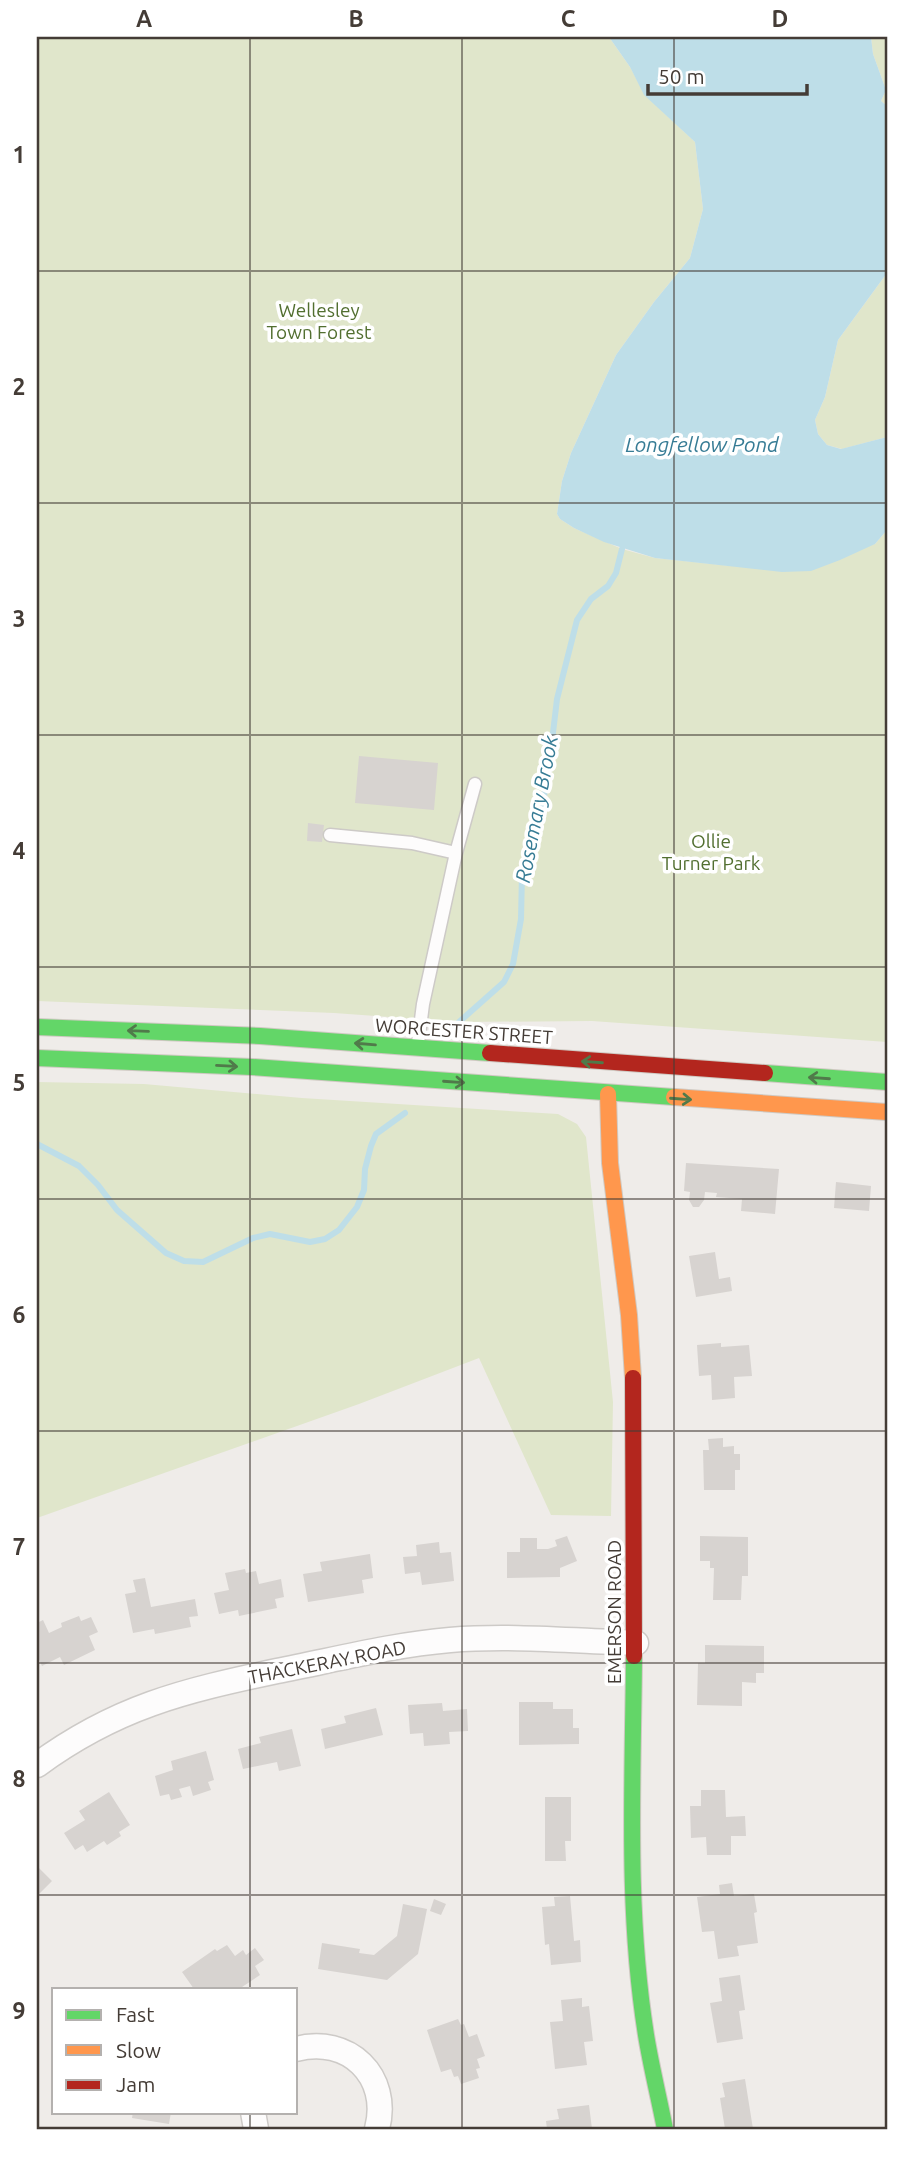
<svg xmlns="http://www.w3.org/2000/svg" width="924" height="2166" font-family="Ubuntu,sans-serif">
<rect width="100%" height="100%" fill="#efece9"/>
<path fill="#e0e6cb" d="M 37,37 L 609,37 L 630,67 L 645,95 L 695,142 L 703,209 L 690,258 L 654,302 L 616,355 L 571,453 L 562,481 L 557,514 L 560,519 L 574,528 L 622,549 L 655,558 L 732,566 L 875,544 L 887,530 L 887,1042 L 592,1021 L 459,1022 L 334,1013 L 37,1001 Z
M 871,37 L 887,37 L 887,106 L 881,101 L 886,90 L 873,54 Z
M 887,273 L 887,437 L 842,449 L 827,445 L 818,434 L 815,420 L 825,397 L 838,340 Z
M 37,1082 L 144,1084 L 302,1098 L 558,1114 L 577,1124 L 586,1137 L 613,1402 L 611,1516 L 551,1515 L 479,1358 L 359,1404 L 37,1518 Z"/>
<path fill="#bedee8" d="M 609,37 L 871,37 L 873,54 L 886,90 L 881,101 L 887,106 L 887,273 L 838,340 L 825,397 L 815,420 L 818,434 L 827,445 L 841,449 L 887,437 L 887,530 L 875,544 L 840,560 L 811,571 L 782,572 L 655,558 L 604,542 L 574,528 L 560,519 L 557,514 L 562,481 L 571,453 L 616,355 L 654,302 L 690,258 L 703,209 L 695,142 L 644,95 L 630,67 Z"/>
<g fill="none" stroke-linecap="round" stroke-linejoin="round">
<path stroke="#bedee8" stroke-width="6" d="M 459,1022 L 504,982 L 513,964 L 521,919 L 522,874 L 531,832 L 542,806 L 548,775 L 557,699 L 577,620 L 591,599 L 608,586 L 616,573 L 622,549
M 37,1144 L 79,1166 L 98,1185 L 117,1210 L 166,1253 L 184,1261 L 203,1262 L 253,1238 L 270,1234 L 310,1242 L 325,1239 L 339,1230 L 357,1207 L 364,1190 L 365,1169 L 371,1146 L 376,1134 L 405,1113"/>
</g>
<path fill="#d7d3d0" d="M 359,756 L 438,763 L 434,810 L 355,803 Z
M 308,823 L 324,825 L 322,842 L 307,841 Z
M 686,1163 L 779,1169 L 775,1214 L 741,1211 L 742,1199 L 716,1197 L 717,1193 L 705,1192 L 704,1200 L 699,1207 L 693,1207 L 689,1200 L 690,1192 L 684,1191 Z
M 836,1182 L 871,1186 L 869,1211 L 834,1208 Z
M 715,1252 L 719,1279 L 730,1277 L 732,1291 L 696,1297 L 689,1256 Z
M 721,1343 L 721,1347 L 749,1345 L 752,1376 L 734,1377 L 735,1398 L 712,1400 L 711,1375 L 699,1376 L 697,1345 Z
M 723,1438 L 723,1447 L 734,1446 L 734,1454 L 740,1454 L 740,1470 L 735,1470 L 735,1490 L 704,1490 L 703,1450 L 709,1450 L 708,1439 Z
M 567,1536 L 577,1561 L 560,1568 L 560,1577 L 507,1578 L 507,1552 L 520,1552 L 520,1538 L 537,1538 L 537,1549 L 548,1549 L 557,1546 L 555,1540 Z
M 700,1536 L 748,1537 L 748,1576 L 742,1576 L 741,1600 L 713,1600 L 714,1568 L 710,1568 L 710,1561 L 700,1561 Z
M 439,1542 L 440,1553 L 451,1552 L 454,1581 L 422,1585 L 420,1572 L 405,1574 L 403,1557 L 417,1556 L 416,1545 Z
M 370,1554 L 373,1578 L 362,1580 L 364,1593 L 308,1602 L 303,1574 L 322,1571 L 320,1562 Z
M 245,1569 L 246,1573 L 256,1571 L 259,1584 L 281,1579 L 284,1597 L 275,1599 L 277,1608 L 239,1616 L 238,1610 L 219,1614 L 214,1593 L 229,1590 L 225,1573 Z
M 145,1578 L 151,1607 L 195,1599 L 198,1616 L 189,1617 L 191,1627 L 155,1634 L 154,1629 L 133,1633 L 125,1594 L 136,1592 L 133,1580 Z
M 79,1616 L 81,1621 L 91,1617 L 98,1632 L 89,1636 L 95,1650 L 64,1665 L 60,1657 L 42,1666 L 37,1655 L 37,1623 L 43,1620 L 49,1633 L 62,1627 L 61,1623 Z
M 705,1645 L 764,1646 L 764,1673 L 756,1673 L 756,1683 L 742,1682 L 742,1706 L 697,1705 L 698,1663 L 705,1663 Z
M 519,1702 L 553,1702 L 553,1709 L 573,1709 L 573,1728 L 579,1728 L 579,1744 L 519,1745 Z
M 442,1703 L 443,1711 L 467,1709 L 468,1731 L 449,1732 L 450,1744 L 424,1746 L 423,1733 L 410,1734 L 408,1705 Z
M 376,1708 L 383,1735 L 325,1749 L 321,1729 L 346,1723 L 344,1716 Z
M 292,1729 L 301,1766 L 279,1771 L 277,1762 L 243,1769 L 238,1749 L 261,1743 L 259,1737 Z
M 206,1751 L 214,1780 L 208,1782 L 211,1790 L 193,1796 L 190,1786 L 179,1789 L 182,1797 L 171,1800 L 169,1794 L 160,1796 L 155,1776 L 173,1770 L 171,1761 Z
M 701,1790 L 725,1790 L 726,1817 L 745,1816 L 746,1836 L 731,1836 L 731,1855 L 707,1855 L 706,1837 L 691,1838 L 690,1806 L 701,1806 Z
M 109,1792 L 130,1825 L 119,1832 L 121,1836 L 107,1845 L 104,1841 L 87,1852 L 83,1845 L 75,1850 L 64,1833 L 85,1820 L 79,1811 Z
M 545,1797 L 571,1797 L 571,1841 L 565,1841 L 566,1861 L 545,1861 Z
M 37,1866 L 52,1881 L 37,1896 Z
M 732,1883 L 734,1896 L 754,1894 L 757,1912 L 754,1913 L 758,1943 L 737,1946 L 739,1956 L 718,1959 L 714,1931 L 702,1932 L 697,1897 L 720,1894 L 719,1885 Z
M 570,1896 L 574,1941 L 580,1940 L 581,1962 L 551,1965 L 549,1944 L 545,1945 L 542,1907 L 555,1906 L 554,1897 Z
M 434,1899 L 446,1904 L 441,1915 L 430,1911 Z
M 403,1904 L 427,1909 L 418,1954 L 387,1980 L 318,1969 L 322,1943 L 360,1949 L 359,1953 L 374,1955 L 397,1936 Z
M 227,1945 L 235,1956 L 243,1950 L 246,1955 L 255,1948 L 264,1960 L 255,1966 L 260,1975 L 239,1989 L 194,1989 L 182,1972 L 215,1949 L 217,1951 Z
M 740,1975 L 745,2010 L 739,2011 L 743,2039 L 717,2043 L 710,2003 L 722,2001 L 719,1978 Z
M 582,1998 L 582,2007 L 589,2006 L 593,2041 L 584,2042 L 587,2065 L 555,2069 L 550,2022 L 563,2021 L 561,2000 Z
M 458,2019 L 461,2025 L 464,2024 L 469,2037 L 477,2034 L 485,2056 L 477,2059 L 480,2068 L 476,2069 L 479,2078 L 461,2084 L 458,2076 L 454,2077 L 451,2069 L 441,2072 L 427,2030 Z
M 745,2079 L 753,2129 L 725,2129 L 720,2098 L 725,2097 L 722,2083 Z
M 589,2105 L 592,2129 L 547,2129 L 546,2121 L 559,2119 L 557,2109 Z
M 133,2112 L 171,2112 L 169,2124 L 132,2118 Z"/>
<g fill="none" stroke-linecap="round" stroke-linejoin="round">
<defs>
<path id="lane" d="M 330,835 L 412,843 L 456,853
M 418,1043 L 423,1004 L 456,853 L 475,784"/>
<path id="street" d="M 37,1765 C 116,1707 183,1691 277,1671 C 334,1660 391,1645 450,1640 C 511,1635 574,1641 636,1643
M 296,2049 C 348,2035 391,2076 377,2129
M 253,2112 L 256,2129"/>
<path id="fast" d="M 37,1027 L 260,1036 L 490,1053
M 37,1058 L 252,1067 L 674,1097
M 765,1073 L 887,1082
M 634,1656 C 633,1782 626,1910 646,2035 C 651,2066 659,2098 665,2129"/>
<path id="slow" d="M 608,1094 L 610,1163 L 629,1315 L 633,1378
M 674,1097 L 887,1112"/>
<path id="jam" d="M 490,1053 L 765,1073
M 633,1378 L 634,1656"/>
</defs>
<use href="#lane" stroke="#cdcac7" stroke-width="15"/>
<use href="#street" stroke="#cdcac7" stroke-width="27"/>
<use href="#fast" stroke="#cfc9c2" stroke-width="18"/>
<use href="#slow" stroke="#cfc9c2" stroke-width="18"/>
<use href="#jam" stroke="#cfc9c2" stroke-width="18"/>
<use href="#lane" stroke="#fdfcfc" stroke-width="12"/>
<use href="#street" stroke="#fdfcfc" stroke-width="24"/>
<use href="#fast" stroke="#63d668" stroke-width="16"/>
<use href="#slow" stroke="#ff974d" stroke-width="16"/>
<use href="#jam" stroke="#b3261e" stroke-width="16"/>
</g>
<defs><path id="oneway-shaft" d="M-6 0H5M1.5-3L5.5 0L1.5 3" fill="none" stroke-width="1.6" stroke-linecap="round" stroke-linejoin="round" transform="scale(1.75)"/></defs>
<g stroke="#507a4a">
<use href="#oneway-shaft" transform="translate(138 1031) rotate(-178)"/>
<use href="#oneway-shaft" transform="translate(365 1044) rotate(-175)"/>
<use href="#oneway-shaft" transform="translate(592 1062) rotate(-176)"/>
<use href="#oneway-shaft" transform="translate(227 1066) rotate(3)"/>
<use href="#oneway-shaft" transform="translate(819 1078) rotate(-176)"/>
<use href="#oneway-shaft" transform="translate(454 1082) rotate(4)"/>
<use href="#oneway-shaft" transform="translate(681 1099) rotate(4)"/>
</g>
<path fill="none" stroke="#443c36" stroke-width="2" stroke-opacity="0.55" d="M 250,37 L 250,1989M 462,37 L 462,2129M 674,37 L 674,2129M 37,271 L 887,271M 37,503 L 887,503M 37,735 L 887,735M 37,967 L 887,967M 37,1199 L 887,1199M 37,1431 L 887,1431M 37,1663 L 887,1663M 37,1895 L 887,1895M 250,2112 L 250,2129"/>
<g text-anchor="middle" stroke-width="7" stroke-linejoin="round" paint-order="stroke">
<g font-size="19" fill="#526f30" stroke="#fff">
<text x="319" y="317">Wellesley<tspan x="319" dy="22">Town Forest</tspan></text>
<text x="711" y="848">Ollie<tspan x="711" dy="22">Turner Park</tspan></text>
</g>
<g font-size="19" fill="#443c36" stroke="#fff">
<text transform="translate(464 1031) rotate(4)" y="7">WORCESTER STREET</text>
<text transform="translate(614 1612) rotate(-90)" y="7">EMERSON ROAD</text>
<text transform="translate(327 1662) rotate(-11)" y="7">THACKERAY ROAD</text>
</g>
<g font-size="21" font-style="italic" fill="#377c95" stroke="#fff">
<text x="702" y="452">Longfellow Pond</text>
<text transform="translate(537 809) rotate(-79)" y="7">Rosemary Brook</text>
</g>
</g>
<rect width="924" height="2166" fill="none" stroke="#ffffff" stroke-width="77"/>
<rect x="52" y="1988" width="245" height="126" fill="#ffffff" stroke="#b4b1af" stroke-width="2"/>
<rect x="66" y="2010" width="35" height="10" fill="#63d668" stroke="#b4b1af" stroke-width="2"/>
<text x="116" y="2022" font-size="21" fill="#443c36">Fast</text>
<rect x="66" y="2045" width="35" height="10" fill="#ff974d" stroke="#b4b1af" stroke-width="2"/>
<text x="116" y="2058" font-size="21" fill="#443c36">Slow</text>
<rect x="66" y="2080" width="35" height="10" fill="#b3261e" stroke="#b4b1af" stroke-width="2"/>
<text x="116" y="2092" font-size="21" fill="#443c36">Jam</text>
<path d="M648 84v10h159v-10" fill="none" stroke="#443c36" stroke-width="3.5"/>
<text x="658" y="84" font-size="21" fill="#443c36" stroke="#ffffff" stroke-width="5" paint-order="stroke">50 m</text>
<rect x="38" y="38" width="848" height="2090" fill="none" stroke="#443c36" stroke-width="2.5"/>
<g font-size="23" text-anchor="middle" font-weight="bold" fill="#443c36">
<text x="144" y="27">A</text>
<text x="356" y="27">B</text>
<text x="568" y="27">C</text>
<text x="780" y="27">D</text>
<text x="19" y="163">1</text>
<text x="19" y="395">2</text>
<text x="19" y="627">3</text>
<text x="19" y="859">4</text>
<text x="19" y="1091">5</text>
<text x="19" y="1323">6</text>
<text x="19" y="1555">7</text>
<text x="19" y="1787">8</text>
<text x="19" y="2019">9</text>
</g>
</svg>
